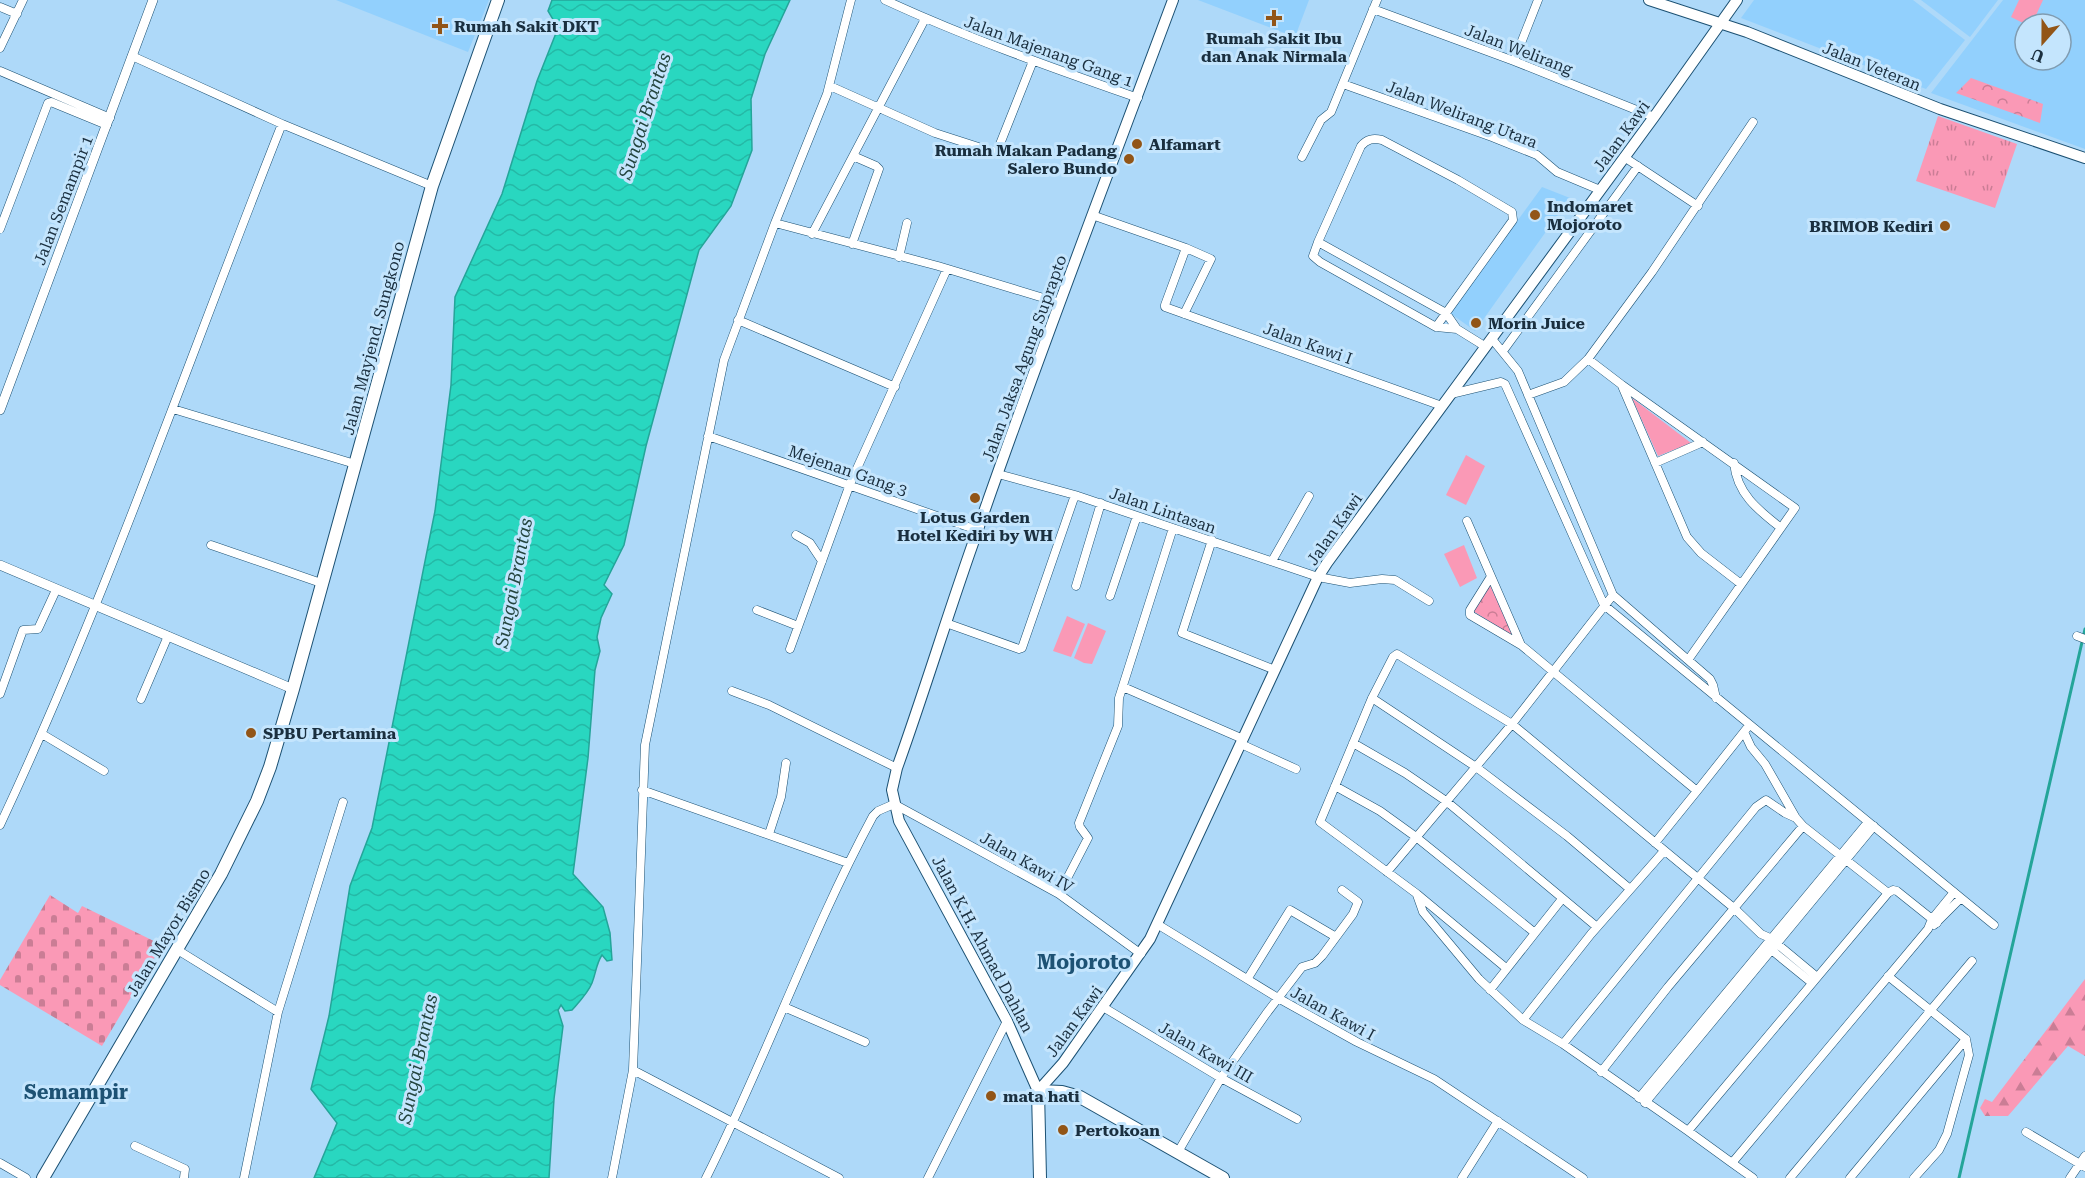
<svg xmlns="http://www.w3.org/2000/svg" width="2085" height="1178" font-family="'Roboto Serif',serif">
<defs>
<pattern id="grass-tufts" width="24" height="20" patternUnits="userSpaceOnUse" patternTransform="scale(1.5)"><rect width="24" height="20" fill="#fa99b6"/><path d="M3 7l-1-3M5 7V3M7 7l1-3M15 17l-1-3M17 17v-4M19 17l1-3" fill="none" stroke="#ca7d95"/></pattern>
<pattern id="forest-firs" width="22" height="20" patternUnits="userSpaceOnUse" patternTransform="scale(1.5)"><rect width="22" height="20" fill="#fa99b6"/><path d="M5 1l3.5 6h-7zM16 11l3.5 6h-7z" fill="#ca7d95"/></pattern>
<pattern id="cemetery-stones" width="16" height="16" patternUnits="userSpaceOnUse" patternTransform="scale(1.5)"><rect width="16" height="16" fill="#fa99b6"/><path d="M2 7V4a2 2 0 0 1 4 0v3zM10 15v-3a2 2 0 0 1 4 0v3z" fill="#ca7d95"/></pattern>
<pattern id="park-crowns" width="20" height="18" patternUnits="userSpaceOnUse" patternTransform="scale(1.5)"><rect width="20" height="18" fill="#fa99b6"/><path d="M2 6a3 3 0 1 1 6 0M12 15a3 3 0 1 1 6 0" fill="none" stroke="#ca7d95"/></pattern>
<pattern id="water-waves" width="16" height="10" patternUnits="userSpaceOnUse" patternTransform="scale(1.5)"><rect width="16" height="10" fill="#29d7c0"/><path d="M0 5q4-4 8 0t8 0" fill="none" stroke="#24b9a6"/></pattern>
</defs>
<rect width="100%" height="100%" fill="#aed9f9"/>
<path fill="#92d0fd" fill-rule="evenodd" d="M 336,0 L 489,0 L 468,52 Z
M 1198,0 L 1309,0 L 1295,37 Z
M 1754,0 L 1913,0 L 1965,40 L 1926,89 L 1741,18 Z
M 1921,0 L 1998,0 L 1970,37 Z
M 2003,0 L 2085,0 L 2085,149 L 1931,93 ZM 2025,24 L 2061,24 L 2061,60 L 2025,60 Z
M 1542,187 L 1570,198 L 1475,331 L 1450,313 Z"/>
<path fill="url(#grass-tufts)" d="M 1938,116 L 2017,144 L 1995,208 L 1916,181 Z"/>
<path fill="url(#forest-firs)" d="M 2085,979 L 2085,1056 L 2068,1046 L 2008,1116 L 1985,1116 L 1980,1108 L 1985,1099 L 1992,1102 Z"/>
<path fill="url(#cemetery-stones)" d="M 50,895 L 78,913 L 82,906 L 162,945 L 102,1046 L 0,985 L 0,980 Z"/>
<path fill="url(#park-crowns)" d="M 1971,78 L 2043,104 L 2040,123 L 1956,93 Z
M 1490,585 L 1514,637 L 1473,611 Z"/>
<path fill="#fa99b6" d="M 2019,0 L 2043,0 L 2032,24 L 2025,24 L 2011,17 Z
M 1632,398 L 1691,443 L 1658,456 Z
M 1466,455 L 1485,466 L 1466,505 L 1446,495 Z
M 1464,545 L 1477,578 L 1460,587 L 1444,554 Z
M 1067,616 L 1085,624 L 1071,657 L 1053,651 Z
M 1088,623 L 1106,631 L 1092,664 L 1084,663 L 1074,658 Z"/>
<path fill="url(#water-waves)" stroke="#24a599" stroke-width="1.5" d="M 552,0 L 790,0 L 765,54 L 751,99 L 752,150 L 731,206 L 699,250 L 646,446 L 624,545 L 604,585 L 612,594 L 601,618 L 597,637 L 600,651 L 595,670 L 588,758 L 573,874 L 603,907 L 610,933 L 612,960 L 607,961 L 602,955 C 596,964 596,973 592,983 C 588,993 579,1002 572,1010 L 565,1011 L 561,1005 L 558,1010 L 563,1026 L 554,1099 L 549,1178 L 314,1178 L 337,1123 L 311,1089 L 329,1016 L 350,886 L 372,828 L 435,511 L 451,385 L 455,297 L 502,194 L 537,81 L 558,28 L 548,11 Z"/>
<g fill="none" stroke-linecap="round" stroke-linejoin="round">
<path stroke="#24a599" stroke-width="3" d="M 1959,1178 L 2085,629"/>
<defs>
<path id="minor" d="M 885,0 C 967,38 1053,68 1138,98
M 0,7 L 17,14
M 1373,9 L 1514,61 L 1654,117
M 0,48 L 23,0
M 132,56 L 282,124
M 1514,61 L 1538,0
M 0,71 L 110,118
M 1343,84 L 1492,137 L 1537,155 L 1557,172 L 1600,190
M 830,86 L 935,133 L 994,152 L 998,149 L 1033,61
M 1302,157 L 1321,120 L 1331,112 L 1377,0
M 1624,157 L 1698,206
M 1092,215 L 1186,248 L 1165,305 L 1165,307 L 1442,406
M 775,223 L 938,266 L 1060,303
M 0,229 L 48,103 L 51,102 L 107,125
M 812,234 L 925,19
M 1318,242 L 1446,313 L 1457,329 L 1486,347
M 852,244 L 879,169 L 876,166 L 853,156
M 899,257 L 907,223
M 1184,314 L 1211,259 L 1186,248
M 738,320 L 895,387
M 1436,327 L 1513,220 L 1512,212 L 1458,180 L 1382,140 C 1373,138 1367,139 1361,146 L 1318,242 L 1313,256 L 1320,262 L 1436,327 L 1457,329
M 1492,339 L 1518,371 L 1613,595 L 1710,679 L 1713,685 L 1716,698
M 1503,351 L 1638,166
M 1622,386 L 1687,537 L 1701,553 L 1741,584
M 1451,394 L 1501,382 L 1505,384 L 1604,605 L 1994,925
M 1528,395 L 1564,382 L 1588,359
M 173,409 L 355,464
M 708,436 L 977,530
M 1655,463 L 1703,442
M 1734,463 C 1737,494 1758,510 1781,528
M 998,474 L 1075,495 L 1318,577 L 1350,583 L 1382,579 L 1395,580 L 1429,601
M 1467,521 L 1521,645
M 796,535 L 810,543 L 822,561
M 1212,540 L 1182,633 L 1275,670
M 211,545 L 321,583
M 1272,561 L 1309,496
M 1490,578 L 1470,610 L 1470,615 L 1521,645 L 1697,791 L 1747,728
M 1076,586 L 1101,503
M 1110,596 L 1137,516
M 757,610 L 798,626
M 946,623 L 1019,649 L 1022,648 L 1075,495
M 2077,636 L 2085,639
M 790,649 L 850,484 L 947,269
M 1688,660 L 1795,508 L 1622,385 L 1588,359 L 1652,272 L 1753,122
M 1123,687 L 1243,739
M 732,691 L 769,705 L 897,768
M 0,694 L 23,630 L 38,629 L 56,590
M 1372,698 L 1476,767 L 1567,836 L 1630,889
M 141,699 L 168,636
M 42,734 L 104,771
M 1353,743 L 1405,773 L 1446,801 L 1597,927
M 1241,744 L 1296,769
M 1335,786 L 1380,811 L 1416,837 L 1535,933 L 1490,990
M 642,790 L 848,863
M 0,825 C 107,597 189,358 282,124 L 432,186
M 769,834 L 781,797 L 786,763
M 1655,843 L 1697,791
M 1387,872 L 1512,724 L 1613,595
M 1888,893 L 1893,890 L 1897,891 L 1937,923
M 1059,894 L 1088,838 L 1080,827 L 1079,823 L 1118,726 L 1119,698 L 1173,528
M 1417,895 L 1423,912 L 1479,979 L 1523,1020 L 1563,1044 L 1688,1131 L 1888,893 L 1803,826 L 1796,818 L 1765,764 L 1751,747 L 1744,732
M 1157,924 L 1278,998 L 1357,1042 L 1434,1079 L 1583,1178
M 1934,925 L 1961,898
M 1535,933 L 1562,899
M 1769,948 L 1812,983
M 176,949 L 278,1012
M 1506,968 L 1417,894 L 1320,822 L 1372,698 L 1393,657 L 1397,654 L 1512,724 L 1735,909 L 1761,934 L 1770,938 L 1817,977
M 1248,978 L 1290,910 L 1336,937
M 784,1007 L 865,1042
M 1103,1007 L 1221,1078 L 1297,1119
M 1523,1020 L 1591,934 L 1664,851
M 1563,1044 L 1756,807 L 1766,800 L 1785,813 L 1796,818
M 633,1070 L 839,1178
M 1601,1072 L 1668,987 L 1803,826
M 1639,1098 L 1868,822
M 1645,1103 L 1874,826
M 1688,1131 L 1732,1163
M 2026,1132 L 2085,1167
M 135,1146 L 185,1169 L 184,1178
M 1178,1152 L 1221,1078 L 1266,1014 L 1302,967 L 1315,963 L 1322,956 L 1353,914 L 1358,902 L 1342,890
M 0,1163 L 26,1178
M 244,1178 L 278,1012 L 343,802
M 612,1178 L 633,1070 L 645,745 L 724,360 L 775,223 L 827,94 L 851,0
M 706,1178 C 766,1059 810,933 873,816 L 878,811 L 894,804 L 1059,894 L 1141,954
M 928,1178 L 1007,1021
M 1462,1178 L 1498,1121
M 1753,1178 L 1732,1163 L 1928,929 L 1932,919 L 1954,892
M 1790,1178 L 1972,961
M 1850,1178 L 1966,1039 L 1888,976
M 1914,1178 L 1939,1150 L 1947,1134 L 1969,1055 L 1966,1039
M 2070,1178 L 2085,1156"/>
<path id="tertiary" d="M 0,410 L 153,0
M 0,565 L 293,689"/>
<path id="secondary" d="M 1173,0 C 1107,177 1039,353 977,532 C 949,610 925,690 897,768 L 892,790 L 899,821 L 1007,1021 L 1038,1091 L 1063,1063 L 1150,939 L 1318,577 L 1327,563 L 1654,117 L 1737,0
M 1649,0 L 1747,32 L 1940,109 L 2085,158"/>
<path id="primary" d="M 43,1178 L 221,874 L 257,801 L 270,767 L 293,689 L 432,186 L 498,0"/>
<path id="trunk" d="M 1040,1178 L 1038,1091 L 1062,1092 L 1080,1097 L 1223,1178"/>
</defs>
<use href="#minor" stroke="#1c5173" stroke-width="9"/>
<use href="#tertiary" stroke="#1c5173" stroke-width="10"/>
<use href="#secondary" stroke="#1c5173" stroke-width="12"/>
<use href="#primary" stroke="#1c5173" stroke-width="14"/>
<use href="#trunk" stroke="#1c5173" stroke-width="14"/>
<use href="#minor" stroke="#fff" stroke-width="8"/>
<use href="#tertiary" stroke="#fff" stroke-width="9"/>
<use href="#secondary" stroke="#fff" stroke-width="10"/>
<use href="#primary" stroke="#fff" stroke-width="12"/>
<use href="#trunk" stroke="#fff" stroke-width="12"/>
</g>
<g fill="#925517" stroke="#c4e5fd" stroke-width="2">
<path d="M1271 9h6v6h6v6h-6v6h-6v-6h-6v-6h6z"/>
<path d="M437 17h6v6h6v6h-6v6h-6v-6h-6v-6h6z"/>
<circle cx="1137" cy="144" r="6"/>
<circle cx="1129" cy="159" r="6"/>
<circle cx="1535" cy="215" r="6"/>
<circle cx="1945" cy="226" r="6"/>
<circle cx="1476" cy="323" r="6"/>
<circle cx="975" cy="498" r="6"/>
<circle cx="251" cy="733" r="6"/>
<circle cx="991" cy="1096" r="6"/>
<circle cx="1063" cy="1130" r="6"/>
</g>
<g text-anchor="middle" stroke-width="6" stroke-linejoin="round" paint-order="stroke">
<g font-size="16" font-weight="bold" fill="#1a2f3f" stroke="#c4e5fd" text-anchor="start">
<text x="454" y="32">Rumah Sakit DKT</text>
<text x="1274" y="44" text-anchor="middle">Rumah Sakit Ibu<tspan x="1274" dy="18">dan Anak Nirmala</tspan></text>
<text x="1149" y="150">Alfamart</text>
<text x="1117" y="156" text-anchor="end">Rumah Makan Padang<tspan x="1117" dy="18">Salero Bundo</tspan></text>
<text x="1547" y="212">Indomaret<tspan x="1547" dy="18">Mojoroto</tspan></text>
<text x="1933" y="232" text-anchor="end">BRIMOB Kediri</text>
<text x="1488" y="329">Morin Juice</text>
<text x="975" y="523" text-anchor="middle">Lotus Garden<tspan x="975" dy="18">Hotel Kediri by WH</tspan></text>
<text x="263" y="739">SPBU Pertamina</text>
<text x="1003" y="1102">mata hati</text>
<text x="1075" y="1136">Pertokoan</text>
</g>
<g font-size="16" fill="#1a2f3f" stroke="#c4e5fd">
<text transform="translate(1519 49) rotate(21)" y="6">Jalan Welirang</text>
<text transform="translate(1049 51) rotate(20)" y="6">Jalan Majenang Gang 1</text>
<text transform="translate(1872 66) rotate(22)" y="6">Jalan Veteran</text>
<text transform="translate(1462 114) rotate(21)" y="6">Jalan Welirang Utara</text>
<text transform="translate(1621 136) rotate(-54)" y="6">Jalan Kawi</text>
<text transform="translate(63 200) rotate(-69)" y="6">Jalan Semampir 1</text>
<text transform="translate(373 338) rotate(-75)" y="6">Jalan Mayjend. Sungkono</text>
<text transform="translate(1308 343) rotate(20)" y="6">Jalan Kawi I</text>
<text transform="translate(1024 358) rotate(-70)" y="6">Jalan Jaksa Agung Suprapto</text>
<text transform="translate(848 470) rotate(19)" y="6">Mejenan Gang 3</text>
<text transform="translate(1163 510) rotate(19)" y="6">Jalan Lintasan</text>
<text transform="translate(1334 529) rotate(-55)" y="6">Jalan Kawi</text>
<text transform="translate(1027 862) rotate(30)" y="6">Jalan Kawi IV</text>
<text transform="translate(168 932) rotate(-59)" y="6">Jalan Mayor Bismo</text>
<text transform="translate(983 944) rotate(62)" y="6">Jalan K.H. Ahmad Dahlan</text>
<text transform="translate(1333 1013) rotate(29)" y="6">Jalan Kawi I</text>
<text transform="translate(1074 1021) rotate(-54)" y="6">Jalan Kawi</text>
<text transform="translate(1206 1052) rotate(30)" y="6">Jalan Kawi III</text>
</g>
<g font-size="18" font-style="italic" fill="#24453f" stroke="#c4e5fd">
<text transform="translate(645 116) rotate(-72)" y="6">Sungai Brantas</text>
<text transform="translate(514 583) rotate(-79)" y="6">Sungai Brantas</text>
<text transform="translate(418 1059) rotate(-78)" y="6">Sungai Brantas</text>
</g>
<g font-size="20" font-weight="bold" fill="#1d5274" stroke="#c4e5fd">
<text x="1084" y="969">Mojoroto</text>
<text x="76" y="1099">Semampir</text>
</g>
</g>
<g transform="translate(2043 42) rotate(201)"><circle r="28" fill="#c4e5fd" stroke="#809cb1" stroke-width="1.5"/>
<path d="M0-4.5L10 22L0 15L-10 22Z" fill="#925517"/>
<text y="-9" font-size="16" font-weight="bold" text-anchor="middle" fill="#1a2f3f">U</text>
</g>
</svg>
